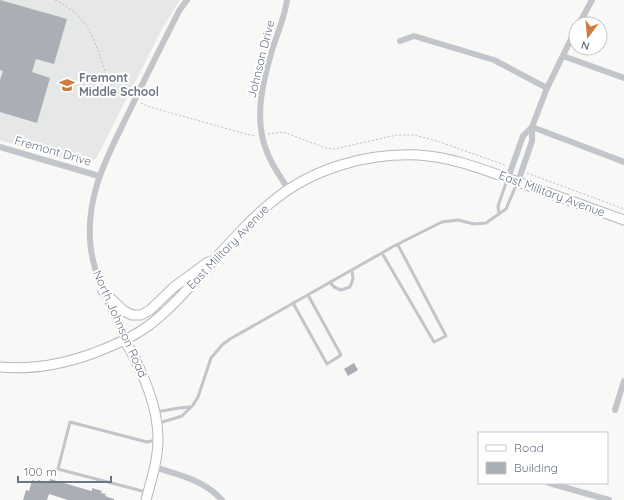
<svg xmlns="http://www.w3.org/2000/svg" width="624" height="500" font-family="Quicksand,sans-serif">
<rect width="100%" height="100%" fill="#f8f8f7"/>
<path fill="#e6e7e7" d="M 0,0 L 180,0 L 162,29 L 98,155 L 90,165 L 78,164 L 0,140 Z"/>
<path fill="#aaafb6" d="M 0,0 L 67,19 L 54,64 L 36,59 L 32,72 L 50,78 L 37,123 L 0,112 L 0,80 L 3,71 L 0,70 Z
M 354,363 L 358,370 L 348,376 L 344,369 Z
M 50,479 L 88,490 L 92,491 L 92,488 L 102,491 L 101,493 L 106,494 L 105,496 L 114,499 L 114,500 L 68,500 L 49,494 L 47,500 L 23,500 L 26,490 L 29,491 L 32,480 L 37,482 L 38,480 L 49,483 Z"/>
<g fill="none" stroke-linecap="round" stroke-linejoin="round">
<defs>
<path id="secondary" d="M 103,291 L 124,311 L 132,315 L 141,315 L 150,310 L 174,287 L 208,262
M 125,341 C 142,370 158,405 158,439 C 158,460 151,481 146,500
M 0,367 C 32,370 64,364 94,353 C 109,347 125,341 139,332 C 159,320 176,302 191,285 C 218,257 243,225 273,201 C 313,168 367,153 418,155 C 454,157 487,171 521,183 C 555,195 590,208 624,220"/>
</defs>
<use href="#secondary" stroke="#b5b8bd" stroke-width="11"/>
<path stroke="#babcbf" stroke-width="1" stroke-dasharray="2 2" stroke-linecap="butt" d="M 55,0 C 85,14 93,35 103,65 C 106,72 107,82 113,87 C 117,91 124,94 129,97
M 141,103 L 150,107 L 246,134 L 255,136
M 268,134 L 283,132 L 326,148 L 334,149 L 397,135 L 414,135 L 437,141 L 505,165
M 527,173 L 624,209"/>
<path stroke="#c2c5c9" stroke-width="3" d="M 499,214 L 498,206 L 507,180
M 382,253 L 434,342 L 446,336 L 398,245
M 330,282 L 334,287 L 341,290 L 350,287 L 353,279 L 352,270
M 293,303 L 327,364 L 341,355 L 308,295
M 156,412 L 179,408 L 190,407
M 159,423 L 182,416 L 193,405 L 198,397 L 211,358 L 222,345 L 230,339 L 394,246 L 442,222 L 458,220 L 474,224 L 486,223 L 506,209 L 517,183
M 146,492 L 58,469 L 70,422 L 147,442 L 156,440"/>
<path stroke="#c2c5c9" stroke-width="6" d="M 287,0 C 285,16 278,32 273,47 C 263,80 253,119 267,152 C 272,166 281,177 288,189
M 579,24 L 592,0
M 400,41 L 414,36 L 494,60 L 547,88
M 563,56 L 624,78
M 532,127 L 624,162
M 0,147 L 99,176
M 508,178 L 523,136 L 532,127 L 547,88 L 576,29
M 518,182 L 532,141 L 532,127
M 125,341 C 112,311 96,282 91,250 C 84,197 107,157 129,112 C 145,78 162,45 179,11 L 187,0
M 615,410 L 624,381
M 154,467 C 179,475 204,480 222,500
M 549,483 L 609,500"/>
<use href="#secondary" stroke="#fff" stroke-width="9"/>
</g>
<defs>
<symbol id="school-bare" viewBox="-9 -9 18 18"><path d="M0-5L7-2L0 1L-7-2ZM-4 1L0 2.5L4 1V4Q0 6-4 4Z" fill="#ce7b41" stroke="#fff" stroke-width="2.5" paint-order="stroke"/></symbol>
</defs>
<g fill-rule="evenodd">
<use href="#school-bare" x="56" y="74" width="22" height="22"/>
</g>
<g text-anchor="middle" stroke-width="4" stroke-linejoin="round" paint-order="stroke">
<g font-size="12" fill="#6b7584" stroke="#fff">
<text transform="translate(261 59) rotate(-76)" y="4">Johnson Drive</text>
<text transform="translate(53 151) rotate(16)" y="4">Fremont Drive</text>
<text transform="translate(552 194) rotate(20)" y="4">East Military Avenue</text>
<text transform="translate(228 247) rotate(-46)" y="4">East Military Avenue</text>
<text transform="translate(120 324) rotate(66)" y="4">North Johnson Road</text>
</g>
<g font-size="12" font-weight="bold" fill="#6b7584" stroke="#fff" text-anchor="start">
<text x="79" y="82">Fremont<tspan x="79" dy="14">Middle School</tspan></text>
</g>
</g>
<rect x="478" y="432" width="130" height="52" fill="#ffffff" stroke="#c4c8ce"/>
<rect x="486" y="445" width="20" height="6" fill="#ffffff" stroke="#c4c8ce"/>
<text x="514" y="452" font-size="12" fill="#6b7584">Road</text>
<rect x="486" y="462" width="20" height="12" fill="#aaafb6" stroke="#c4c8ce"/>
<text x="514" y="472" font-size="12" fill="#6b7584">Building</text>
<g transform="translate(588 36) rotate(196)"><circle r="19" fill="#ffffff" stroke="#c4c8ce"/>
<path d="M0-3L7 15L0 10L-7 15Z" fill="#ce7b41"/>
<text y="-6" font-size="11" font-weight="bold" text-anchor="middle" fill="#6b7584">N</text>
</g>
<path d="M18 476v6h93v-6" fill="none" stroke="#6b7584" stroke-width="2"/>
<text x="24" y="476" font-size="12" fill="#6b7584" stroke="#ffffff" stroke-width="3" paint-order="stroke">100 m</text>
</svg>
